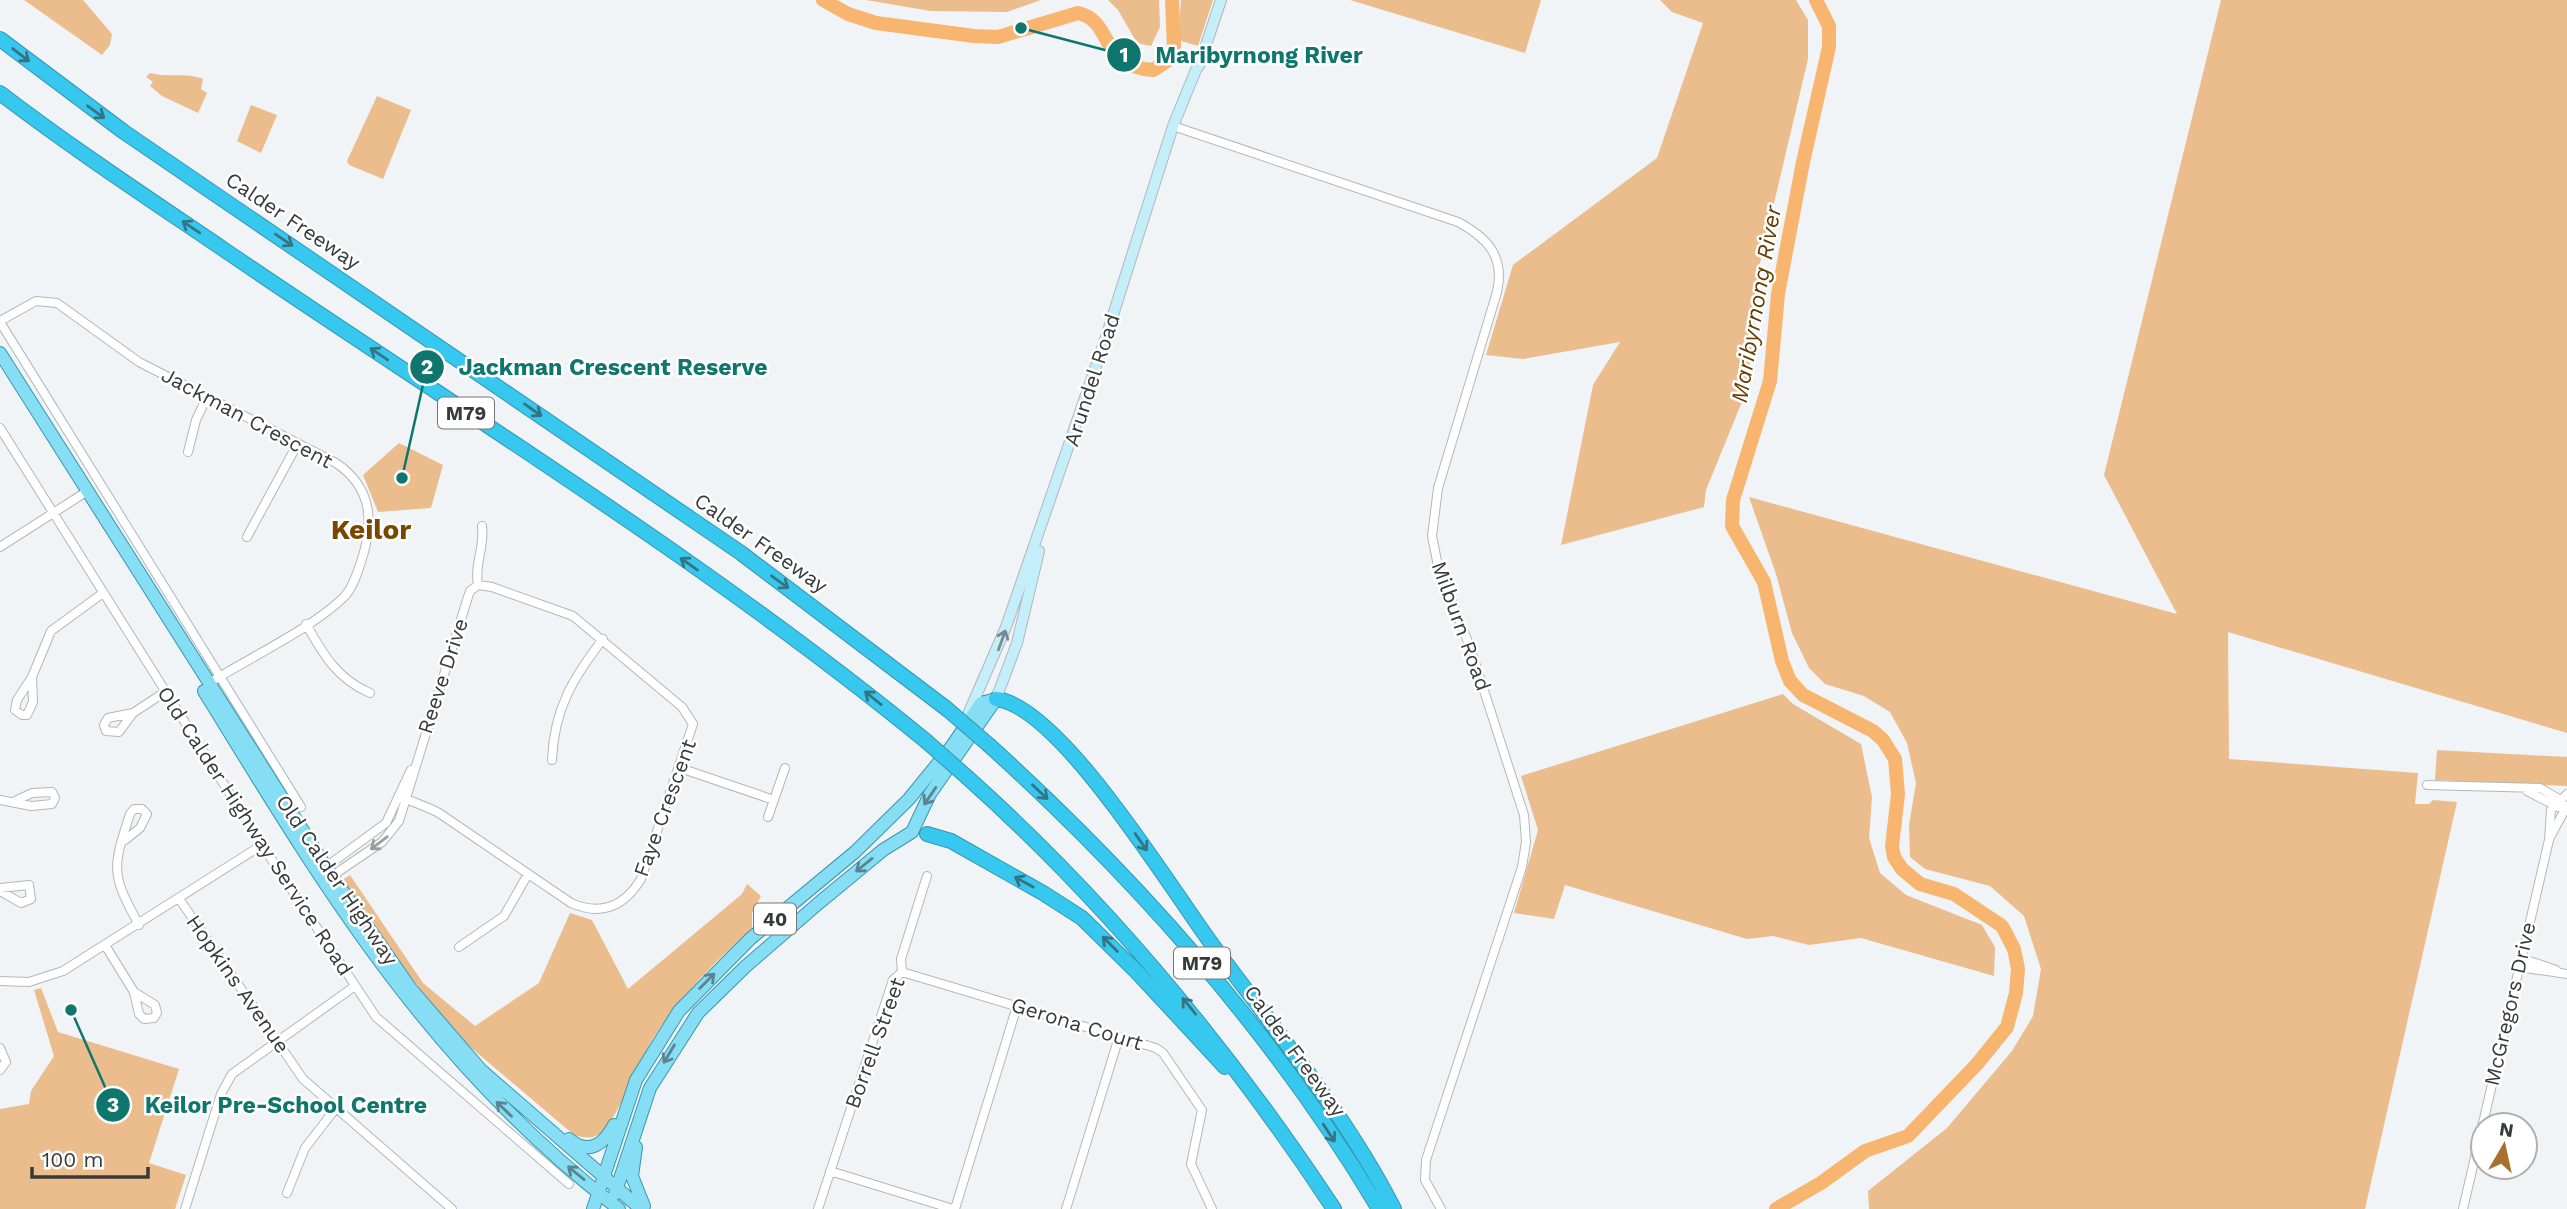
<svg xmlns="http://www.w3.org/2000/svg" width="2567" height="1209" font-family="'Work Sans',sans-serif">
<rect width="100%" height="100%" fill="#f0f4f6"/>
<path fill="#ebbc8c" d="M 24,0 L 83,0 L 112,34 L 110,45 L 102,55 Z
M 866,0 L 1041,0 L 1007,12 L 931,11 Z
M 1108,0 L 1159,0 L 1160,27 L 1151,46 L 1137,43 L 1118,10 Z
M 1181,0 L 1213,0 L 1198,46 L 1178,40 Z
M 1350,0 L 1541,0 L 1525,53 Z
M 1660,0 L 1796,0 L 1808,20 L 1808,59 L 1759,267 L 1748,387 L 1706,490 L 1704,507 L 1561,545 L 1593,385 L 1620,342 L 1523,359 L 1486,355 L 1513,265 L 1657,158 L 1703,23 L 1672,12 Z
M 2221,0 L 2567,0 L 2567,733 L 2228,632 L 2229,759 L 2418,773 L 2415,804 L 2429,804 L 2433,800 L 2457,802 L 2365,1209 L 1869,1209 L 1868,1191 L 1947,1128 L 2012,1051 L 2033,1016 L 2041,969 L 2024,916 L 1990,886 L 1925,869 L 1910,857 L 1909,825 L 1916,783 L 1907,743 L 1890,712 L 1864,696 L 1825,684 L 1809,668 L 1792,633 L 1776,574 L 1749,497 L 2177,614 L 2104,475 Z
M 150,73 C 170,78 185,72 203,79 L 201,89 L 207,93 L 198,113 L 162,96 L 150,86 L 153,82 L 146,77 Z
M 377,96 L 411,110 L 383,179 L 349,165 L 347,161 Z
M 251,105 L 277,115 L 261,153 L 237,141 Z
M 399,443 L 443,465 L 431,508 L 378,512 L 363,475 Z
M 1783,694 L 1793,704 L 1861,744 L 1872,797 L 1869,838 L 1880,873 L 1906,895 L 1982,925 L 1995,947 L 1994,976 L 1861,938 L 1809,945 L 1773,936 L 1747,939 L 1565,885 L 1554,919 L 1514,913 L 1538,830 L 1521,776 Z
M 2437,750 L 2567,757 L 2567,786 L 2435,780 Z
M 350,875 L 423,983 L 475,1026 L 539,983 L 570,913 L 592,920 L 628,989 L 742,894 L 747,884 L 761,896 L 752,913 L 752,928 C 715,963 679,996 652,1040 C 638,1064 620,1113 603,1131 C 594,1140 584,1138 574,1135 L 469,1046 L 430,1002 L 346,891 L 344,879 Z
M 41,988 L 58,1032 L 179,1069 L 149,1163 L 186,1175 L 175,1209 L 0,1209 L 0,1109 L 29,1104 L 31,1091 L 54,1056 L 34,990 Z"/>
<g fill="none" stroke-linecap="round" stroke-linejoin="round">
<path stroke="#f7b56f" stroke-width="14" d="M 823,0 L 848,14 L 876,23 L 974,36 L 998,37 L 1078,13 C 1114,21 1098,66 1153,70 L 1170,59 L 1174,48 L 1172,0
M 1776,1209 L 1821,1183 L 1865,1151 L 1908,1136 L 1977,1064 L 2007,1027 L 2016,993 L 2018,969 L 2014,949 L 2002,926 L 1954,894 L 1920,884 L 1902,869 L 1894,857 L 1892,846 L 1898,794 L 1895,759 L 1883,740 L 1873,731 L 1803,695 L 1790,681 L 1782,661 L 1764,582 L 1732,526 L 1733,500 L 1770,381 L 1778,294 L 1803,162 L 1829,47 L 1829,26 L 1816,0"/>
<defs>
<path id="street" d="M 1173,126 L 1458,222 C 1488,238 1505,257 1497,292 L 1438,488 L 1432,536 L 1438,566 L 1470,647 L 1524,815 L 1526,842 L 1522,867 L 1426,1160 L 1425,1180 L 1441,1209
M 0,321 L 36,301 L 57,303 L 139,362 L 336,463 C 373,488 374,523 361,562 C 357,574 353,587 345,596 C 313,628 249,658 209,683
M 0,322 L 301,807
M 0,428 L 262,845 L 376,1017 L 569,1184
M 188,452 L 196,420 L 207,397
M 247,537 L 298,443
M 0,547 L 86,492
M 478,585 C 474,564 485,547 482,526
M 306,624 C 323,654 337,679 370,693
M 32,677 L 33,702 L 27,715 L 22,715 L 15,710 L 17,700 L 32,677 L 51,631 L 103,593
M 133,713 L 108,718 L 104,725 L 106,731 L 119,732 L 133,713 L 165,692
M 552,760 C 554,709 573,678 603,639
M 680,768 L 774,800
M 2427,785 L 2540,788 L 2559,799 L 2564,808
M 2527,791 L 2558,807
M 0,800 L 31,806 L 52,804 L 55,798 L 52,792 L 32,793 L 15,801
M 768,817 L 785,768
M 2550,837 L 2567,806
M 125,840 L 140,828 L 147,814 L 142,809 L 134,809 L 130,814 C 112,869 111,874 139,925
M 326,867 L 386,823 L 411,770
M 332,876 L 382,842 L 399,821 L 467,600 L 470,591 L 478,585 L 492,587 L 573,616 L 682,707 L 693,724 L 641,879 C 624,907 601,916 571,903 L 439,813 C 426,806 412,802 399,796
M 0,888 L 29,885 L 31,899 L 21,903 L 0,891
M 180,900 L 303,1079 L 452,1209
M 105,945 L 134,992
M 459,947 L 504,916 L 528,874
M 2521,958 L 2556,970
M 2519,967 L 2567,974
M 902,972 L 1156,1048 L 1163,1053 L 1202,1110 L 1191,1164 L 1212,1209
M 902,972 L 901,959 L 927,876
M 0,981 L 29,982 L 63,971 L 262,845
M 134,992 L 155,1005 L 157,1013 L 154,1018 L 144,1019 L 139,1014 Z
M 0,1048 L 6,1062 L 0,1070
M 830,1171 L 953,1209
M 287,1193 L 305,1148 L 336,1108
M 185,1209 L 221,1094 L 232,1074 L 355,986
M 818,1209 L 893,980 L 902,972
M 955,1209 L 1017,1006
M 1066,1209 L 1119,1037
M 2463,1209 L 2549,840 L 2551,810 L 2567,794"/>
<path id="secondary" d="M 1199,66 L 1221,0
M 996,699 L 1017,643 L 1039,551
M 969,712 L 1006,627 L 1107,334 L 1173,126 L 1200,60"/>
<path id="primary" d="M 0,353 L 326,867 L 411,989 L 481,1070 L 641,1209
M 204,691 C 326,890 430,1064 619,1209
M 569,1139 C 589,1156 604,1144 614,1125
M 636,1147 L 632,1176 L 644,1206
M 615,1194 L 650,1088 L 698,1013 L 745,967 L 820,902 L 883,850 L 912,832 L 930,794 L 996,699
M 593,1209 L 636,1080 L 679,1011 L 750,939 L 855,852 L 909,799 L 952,746 L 981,703 L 996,699"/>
<path id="highway" d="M 0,39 L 124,132 L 741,553 L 947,709
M 0,93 C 72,148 148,198 223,249 C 459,410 705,560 926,741
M 996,699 C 1061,706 1174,894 1214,947 C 1276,1031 1346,1115 1394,1209
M 990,746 C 1140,882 1275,1034 1379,1209
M 968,778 C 1110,905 1229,1050 1334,1209
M 927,834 L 951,841 L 1043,893 L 1082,918 L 1136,971 L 1225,1067"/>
</defs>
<use href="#street" stroke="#b3b7b9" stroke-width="10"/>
<use href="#secondary" stroke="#b3b7b9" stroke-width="12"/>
<use href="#primary" stroke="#3796af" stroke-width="14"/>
<use href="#highway" stroke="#3796af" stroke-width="16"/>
<use href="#street" stroke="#fff" stroke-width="8"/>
<use href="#secondary" stroke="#c3eefa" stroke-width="10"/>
<use href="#primary" stroke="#86def5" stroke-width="12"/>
<use href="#highway" stroke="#36c8ee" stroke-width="14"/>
<defs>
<path id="highway-bridge" d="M 947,709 L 990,746
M 926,741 L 968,778"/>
</defs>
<use href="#highway-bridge" stroke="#3796af" stroke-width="16" stroke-linecap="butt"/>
<use href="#highway-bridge" stroke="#36c8ee" stroke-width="14"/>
</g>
<defs><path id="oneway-shaft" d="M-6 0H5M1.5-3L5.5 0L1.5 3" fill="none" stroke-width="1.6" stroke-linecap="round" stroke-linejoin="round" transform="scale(1.75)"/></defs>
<g stroke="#377382">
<use href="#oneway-shaft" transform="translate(21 55) rotate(38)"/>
<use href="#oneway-shaft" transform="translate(96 112) rotate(36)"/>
<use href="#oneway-shaft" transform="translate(191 227) rotate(-146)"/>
<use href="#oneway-shaft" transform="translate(284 240) rotate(34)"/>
<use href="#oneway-shaft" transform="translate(379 354) rotate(-146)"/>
<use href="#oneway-shaft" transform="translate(533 410) rotate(35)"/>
<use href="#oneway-shaft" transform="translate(689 564) rotate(-145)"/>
<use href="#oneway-shaft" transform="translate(780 582) rotate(36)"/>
<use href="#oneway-shaft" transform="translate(873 698) rotate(-141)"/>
<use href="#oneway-shaft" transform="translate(1040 792) rotate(43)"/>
<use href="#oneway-shaft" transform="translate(1141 842) rotate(55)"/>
<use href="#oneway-shaft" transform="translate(1024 882) rotate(-151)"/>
<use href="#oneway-shaft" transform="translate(1110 944) rotate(-135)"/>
<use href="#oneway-shaft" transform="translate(1189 1006) rotate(-129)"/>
<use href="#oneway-shaft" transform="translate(1329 1133) rotate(57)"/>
</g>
<use stroke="#778b90" href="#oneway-shaft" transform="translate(1002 640) rotate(-70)"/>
<g stroke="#5b848e">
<use href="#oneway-shaft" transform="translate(930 796) rotate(124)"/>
<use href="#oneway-shaft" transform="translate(864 865) rotate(141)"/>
<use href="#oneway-shaft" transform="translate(707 981) rotate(-45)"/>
<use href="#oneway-shaft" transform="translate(669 1054) rotate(121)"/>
<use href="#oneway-shaft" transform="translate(504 1109) rotate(-136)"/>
<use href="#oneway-shaft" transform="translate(576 1173) rotate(-141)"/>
</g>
<use stroke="#9c9c9c" href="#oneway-shaft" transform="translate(379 843) rotate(143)"/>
<g text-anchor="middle" stroke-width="5" stroke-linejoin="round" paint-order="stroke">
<g fill="#fff" stroke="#747575" stroke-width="2">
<rect x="438" y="397.5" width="56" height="31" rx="5"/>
<rect x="754" y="903.5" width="42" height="31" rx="5"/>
<rect x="1174" y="947.5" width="56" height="31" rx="5"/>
</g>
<g font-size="19" font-weight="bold" fill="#383a3a">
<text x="466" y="420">M79</text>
<text x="775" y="926">40</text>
<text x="1202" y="970">M79</text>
</g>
<g font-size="21" fill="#383a3a" stroke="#fff">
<text transform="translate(293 221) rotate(34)" y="7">Calder Freeway</text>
<text transform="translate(1092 380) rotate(-72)" y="7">Arundel Road</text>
<text transform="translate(247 418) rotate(28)" y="7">Jackman Crescent</text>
<text transform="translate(761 543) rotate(35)" y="7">Calder Freeway</text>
<text transform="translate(1461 626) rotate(70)" y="7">Milburn Road</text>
<text transform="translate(443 676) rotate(-72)" y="7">Reeve Drive</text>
<text transform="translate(665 808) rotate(-70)" y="7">Faye Crescent</text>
<text transform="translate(255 831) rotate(57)" y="7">Old Calder Highway Service Road</text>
<text transform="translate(337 880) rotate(56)" y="7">Old Calder Highway</text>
<text transform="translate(238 984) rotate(55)" y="7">Hopkins Avenue</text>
<text transform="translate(2510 1004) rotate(-77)" y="7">McGregors Drive</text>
<text transform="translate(1077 1024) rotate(17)" y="7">Gerona Court</text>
<text transform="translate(875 1043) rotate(-70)" y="7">Borrell Street</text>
<text transform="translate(1295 1051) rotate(54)" y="7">Calder Freeway</text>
</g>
<g font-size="23" font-style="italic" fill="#663c02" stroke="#fff">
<text transform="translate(1756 304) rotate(-80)" y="8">Maribyrnong River</text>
</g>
<g font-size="28" font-weight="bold" fill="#784700" stroke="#fff">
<text x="371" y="539">Keilor</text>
</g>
</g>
<path fill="none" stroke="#0f766e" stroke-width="2.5" d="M1021 28L1124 55M402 478L427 367M71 1010L113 1105"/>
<g fill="#0f766e" stroke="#fff" stroke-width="2.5">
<circle cx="1021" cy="28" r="7"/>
<circle cx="402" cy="478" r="7"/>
<circle cx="71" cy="1010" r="7"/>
<circle cx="1124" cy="55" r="18"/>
<circle cx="427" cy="367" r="18"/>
<circle cx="113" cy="1105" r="18"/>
</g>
<g font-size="21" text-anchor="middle" font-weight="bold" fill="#fff">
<text x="1124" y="62">1</text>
<text x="427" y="374">2</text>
<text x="113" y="1112">3</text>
</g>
<g font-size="23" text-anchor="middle" font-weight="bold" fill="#0f766e" stroke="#fff" stroke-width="5" stroke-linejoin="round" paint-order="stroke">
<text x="1259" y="63">Maribyrnong River</text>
<text x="613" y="375">Jackman Crescent Reserve</text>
<text x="286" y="1113">Keilor Pre-School Centre</text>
</g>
<g transform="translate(2504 1146) rotate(9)"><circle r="33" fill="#ffffff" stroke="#afb0b0" stroke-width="2"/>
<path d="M0-5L12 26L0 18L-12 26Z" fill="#a86f2d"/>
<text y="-10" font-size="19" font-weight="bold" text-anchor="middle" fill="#383a3a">N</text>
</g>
<path d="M32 1167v10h116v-10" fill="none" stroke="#383a3a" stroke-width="3.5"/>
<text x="42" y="1167" font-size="21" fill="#383a3a" stroke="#ffffff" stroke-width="5" paint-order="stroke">100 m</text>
</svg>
